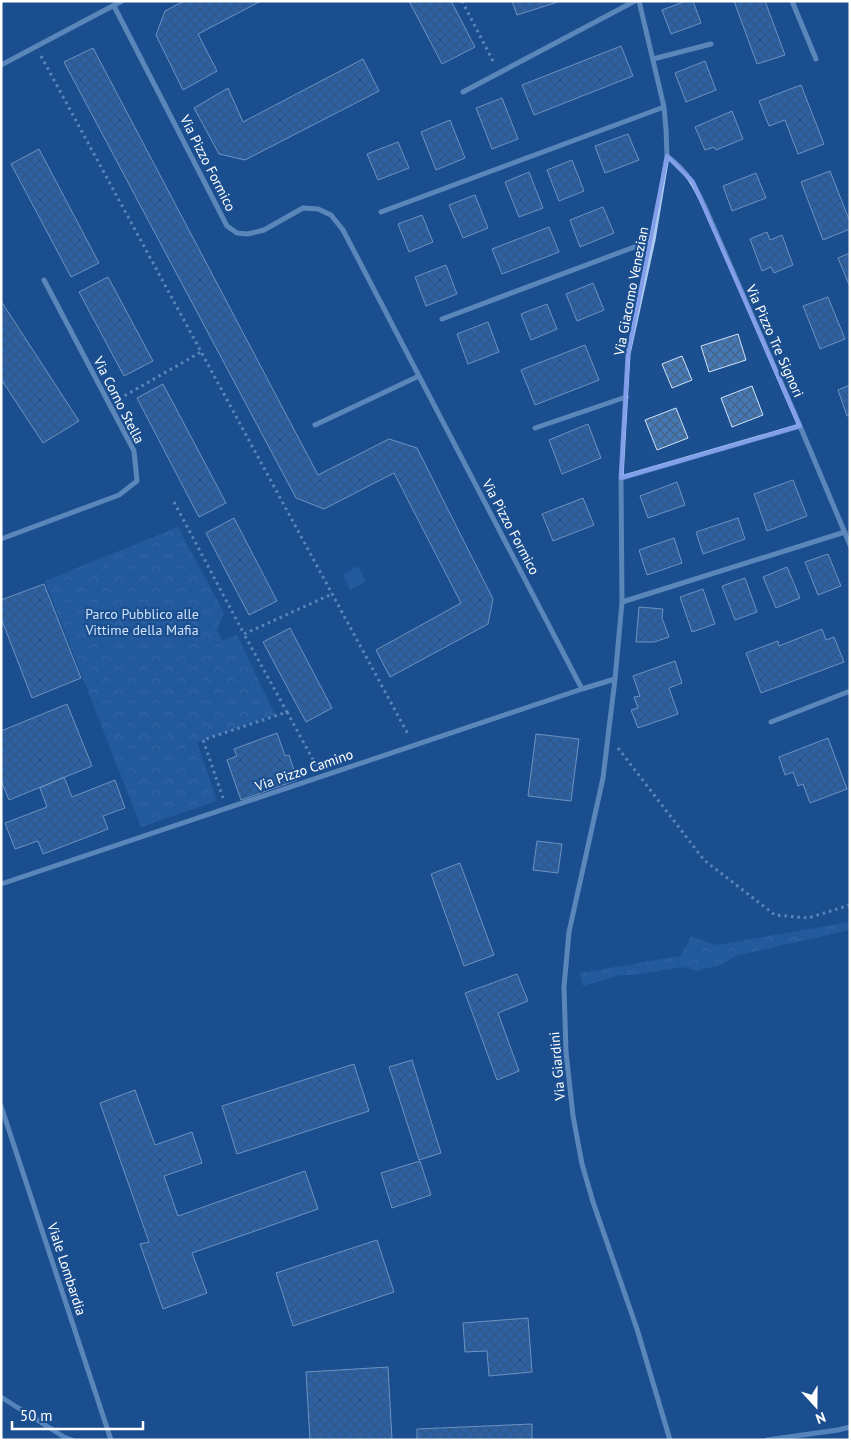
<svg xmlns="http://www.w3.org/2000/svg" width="851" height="1441" font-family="'PT Sans',sans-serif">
<defs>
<pattern id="forest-crowns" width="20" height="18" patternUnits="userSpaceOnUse" patternTransform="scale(1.25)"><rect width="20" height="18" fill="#2e69ad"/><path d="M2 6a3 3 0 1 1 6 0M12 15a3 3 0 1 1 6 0" fill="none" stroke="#4d80b9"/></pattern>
<pattern id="building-cross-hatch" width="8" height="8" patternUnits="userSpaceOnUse" patternTransform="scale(1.25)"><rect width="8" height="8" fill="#4478b7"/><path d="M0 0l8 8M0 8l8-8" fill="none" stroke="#486282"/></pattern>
</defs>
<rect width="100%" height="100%" fill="#1b4f8f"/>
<path fill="#2e69ad" d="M 358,566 L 366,582 L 350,590 L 343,574 Z"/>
<path fill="url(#forest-crowns)" d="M 178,527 L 224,613 L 217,630 L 222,641 L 237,635 L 275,715 L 197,742 L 217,801 L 141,827 L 45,581 Z
M 850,922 L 850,930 L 735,956 L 721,965 L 696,971 L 683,967 L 633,975 L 620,975 L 583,986 L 580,973 L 680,956 L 691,937 L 717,945 Z"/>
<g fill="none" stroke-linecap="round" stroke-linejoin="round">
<path stroke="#9cc4f0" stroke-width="5" d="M 1,1397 L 64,1437 L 72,1440
M 767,1440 L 838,1430 L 850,1427"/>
</g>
<path fill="url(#building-cross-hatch)" stroke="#cfe3fa" d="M 184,1 L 261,1 L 198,34 L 217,71 L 183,90 L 156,35 L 165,11 Z
M 409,1 L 451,1 L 475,47 L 442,64 Z
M 512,1 L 561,1 L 517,15 Z
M 686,1 L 693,1 L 701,23 L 671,34 L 662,10 Z
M 734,1 L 765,1 L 785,55 L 757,64 Z
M 621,46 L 633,76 L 534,115 L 522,85 Z
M 93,48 L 318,475 L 389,439 L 417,448 L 493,599 L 488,624 L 390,677 L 376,650 L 461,603 L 394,473 L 324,509 L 296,498 L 64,62 Z
M 363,59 L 379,91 L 245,160 L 219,154 L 194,108 L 228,88 L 243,122 Z
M 705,61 L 716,90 L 686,102 L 675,73 Z
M 801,85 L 824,144 L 798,154 L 785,120 L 769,126 L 759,101 Z
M 502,98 L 518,139 L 492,149 L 476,108 Z
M 732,111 L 743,139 L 716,150 L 714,147 L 705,150 L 695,127 Z
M 450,120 L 465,158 L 436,170 L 421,132 Z
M 628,134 L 639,160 L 605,173 L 595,146 Z
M 398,142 L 409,168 L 378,180 L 367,154 Z
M 39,149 L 99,263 L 71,277 L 11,164 Z
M 572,160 L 584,191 L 559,201 L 547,170 Z
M 830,171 L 850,222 L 850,229 L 823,240 L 801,182 Z
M 529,172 L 543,208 L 519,217 L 505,182 Z
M 756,173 L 766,198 L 732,211 L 723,186 Z
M 475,195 L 488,228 L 463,238 L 449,205 Z
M 603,207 L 614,233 L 580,247 L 570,220 Z
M 422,215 L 433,242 L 409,252 L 398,224 Z
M 549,227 L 559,252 L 502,274 L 492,249 Z
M 767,232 L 770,240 L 782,235 L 793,265 L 774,273 L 771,267 L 762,271 L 750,239 Z
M 850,253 L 850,287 L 838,258 Z
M 446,265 L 457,294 L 426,306 L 415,277 Z
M 108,277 L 153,361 L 124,376 L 79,292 Z
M 593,283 L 604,310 L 577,321 L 566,294 Z
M 828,297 L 845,339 L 820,349 L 803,306 Z
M 1,301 L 79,421 L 43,443 L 1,379 Z
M 547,304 L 557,329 L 531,340 L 521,314 Z
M 488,322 L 499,352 L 468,364 L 457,334 Z
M 738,334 L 746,360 L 709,372 L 701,346 Z
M 585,345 L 599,380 L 535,405 L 521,370 Z
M 682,356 L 692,380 L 672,388 L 662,364 Z
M 163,384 L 226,503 L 199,517 L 137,398 Z
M 850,385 L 850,415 L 847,416 L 838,390 Z
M 752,386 L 763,415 L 732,427 L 721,398 Z
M 676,408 L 688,438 L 657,450 L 645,420 Z
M 588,424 L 601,458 L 562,474 L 549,440 Z
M 793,480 L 807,516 L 767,531 L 754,494 Z
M 677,482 L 685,505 L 648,518 L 640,496 Z
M 583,498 L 594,525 L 553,541 L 542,514 Z
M 234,518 L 277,601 L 249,615 L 206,533 Z
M 738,518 L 745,539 L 703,554 L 696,532 Z
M 674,538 L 682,563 L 647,575 L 639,550 Z
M 828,554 L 841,586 L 818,595 L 805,562 Z
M 787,567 L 800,598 L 776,608 L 763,577 Z
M 745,578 L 757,612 L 735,620 L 722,586 Z
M 44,584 L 81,678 L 32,698 L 1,618 L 1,600 Z
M 703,589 L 715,624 L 692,632 L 680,597 Z
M 639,607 L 663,609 L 662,618 L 669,637 L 654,642 L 636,642 Z
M 290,628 L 332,708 L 306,722 L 263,642 Z
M 822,629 L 826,640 L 834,637 L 844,662 L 761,693 L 746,653 L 778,641 L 779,646 Z
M 675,661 L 682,683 L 669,688 L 678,714 L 638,728 L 631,710 L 638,708 L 634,697 L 640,696 L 633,676 Z
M 67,704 L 92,766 L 9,800 L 1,780 L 1,731 Z
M 277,733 L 285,756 L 289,755 L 297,780 L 241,800 L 227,760 L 237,756 L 234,749 Z
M 536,734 L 579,739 L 571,801 L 528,796 Z
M 828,738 L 847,789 L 810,803 L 803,784 L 798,786 L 793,772 L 785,775 L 779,757 Z
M 64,777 L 72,797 L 115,780 L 125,808 L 103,816 L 108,829 L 43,854 L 38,841 L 15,849 L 5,823 L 47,807 L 40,788 Z
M 537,841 L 562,844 L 558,873 L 533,870 Z
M 460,863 L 494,955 L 464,966 L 431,874 Z
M 517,974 L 528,1001 L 498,1013 L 519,1071 L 497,1080 L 465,993 Z
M 412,1060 L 441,1153 L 419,1160 L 389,1067 Z
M 354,1064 L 369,1111 L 237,1154 L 222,1106 Z
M 135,1090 L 155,1145 L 192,1132 L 202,1163 L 164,1176 L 178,1216 L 305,1171 L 318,1209 L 192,1253 L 207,1293 L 163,1309 L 140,1244 L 149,1242 L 100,1103 Z
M 420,1161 L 431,1195 L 392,1208 L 381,1173 Z
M 377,1240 L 394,1292 L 293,1326 L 276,1273 Z
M 528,1318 L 532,1372 L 489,1376 L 487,1351 L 465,1352 L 463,1323 Z
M 388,1367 L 392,1440 L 310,1440 L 306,1372 Z
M 532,1424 L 532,1440 L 417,1440 L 417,1429 Z"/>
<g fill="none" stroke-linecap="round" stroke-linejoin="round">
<path stroke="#a9c9ee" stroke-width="3" stroke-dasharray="2.5 4" stroke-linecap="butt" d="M 462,1 L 494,63
M 41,56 L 409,736
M 119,399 L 201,352
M 174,502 L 244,634 L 332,594
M 287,712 L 317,767
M 618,748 L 704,860 L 775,915 L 808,918 L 850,905
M 223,798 L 203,740 L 287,712 L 244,634"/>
<path stroke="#a9c9ee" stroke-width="5" d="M 639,1 L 664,107 L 666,129 L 667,156 L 653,240 L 628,354 L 621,478 L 622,602 L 615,679 L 603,778 L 569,932 L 564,987 L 566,1052 L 573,1116 L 582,1164 L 593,1202 L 637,1329 L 670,1440
M 792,1 L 816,59
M 114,6 L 227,226 L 237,233 L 248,234 L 264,230 L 303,208 L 318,209 L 331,215 L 343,230 L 582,689
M 653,59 L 711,44
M 1,65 L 122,1
M 463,92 L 635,1
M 667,156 C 688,172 694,184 705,207 L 800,426 L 850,545
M 381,212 L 664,107
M 442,319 L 653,240
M 315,425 L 419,376
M 535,428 L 626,397
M 621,478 L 800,426
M 1,539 L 119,495 L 137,481 L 134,451 L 44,280
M 622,602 L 845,532
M 771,722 L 850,691
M 1,884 L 582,689 L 615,679
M 1,1106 L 111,1440"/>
</g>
<path d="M0 0H851V1441H0ZM 667,156 L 693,182 L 800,426 L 621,478 L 628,354 Z" fill="#1b4f8f" fill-opacity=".55" fill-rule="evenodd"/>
<path fill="none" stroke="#839eea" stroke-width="4" stroke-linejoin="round" d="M 667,156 L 693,182 L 800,426 L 621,478 L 628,354 Z"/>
<g text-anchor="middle" stroke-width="4.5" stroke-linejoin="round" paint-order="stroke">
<g font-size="14" fill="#fff" stroke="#1b4f8f">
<text transform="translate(208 163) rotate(63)" y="5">Via Pizzo Formico</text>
<text transform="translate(631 291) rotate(-79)" y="5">Via Giacomo Venezian</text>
<text transform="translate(775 341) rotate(66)" y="5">Via Pizzo Tre Signori</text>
<text transform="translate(119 400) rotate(63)" y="5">Via Corno Stella</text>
<text transform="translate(511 527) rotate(62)" y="5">Via Pizzo Formico</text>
<text transform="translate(304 770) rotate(-19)" y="5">Via Pizzo Camino</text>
<text transform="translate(557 1066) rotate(-95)" y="5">Via Giardini</text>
<text transform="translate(67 1269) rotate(72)" y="5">Viale Lombardia</text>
</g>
<g font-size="14" fill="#cfe3fa" stroke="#1b4f8f">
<text x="142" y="619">Parco Pubblico alle<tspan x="142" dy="16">Vittime della Mafia</tspan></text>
</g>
</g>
<rect width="851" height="1441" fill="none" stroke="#ffffff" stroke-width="5"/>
<g transform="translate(816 1406) rotate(159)" stroke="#1b4f8f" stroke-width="4" paint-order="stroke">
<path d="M0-4L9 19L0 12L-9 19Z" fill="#ffffff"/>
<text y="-8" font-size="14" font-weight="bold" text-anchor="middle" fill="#ffffff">N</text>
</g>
<path d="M12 1421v8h131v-8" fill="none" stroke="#ffffff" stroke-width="2.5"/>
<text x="20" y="1421" font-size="15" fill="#ffffff" stroke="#1b4f8f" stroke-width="4" paint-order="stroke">50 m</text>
</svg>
